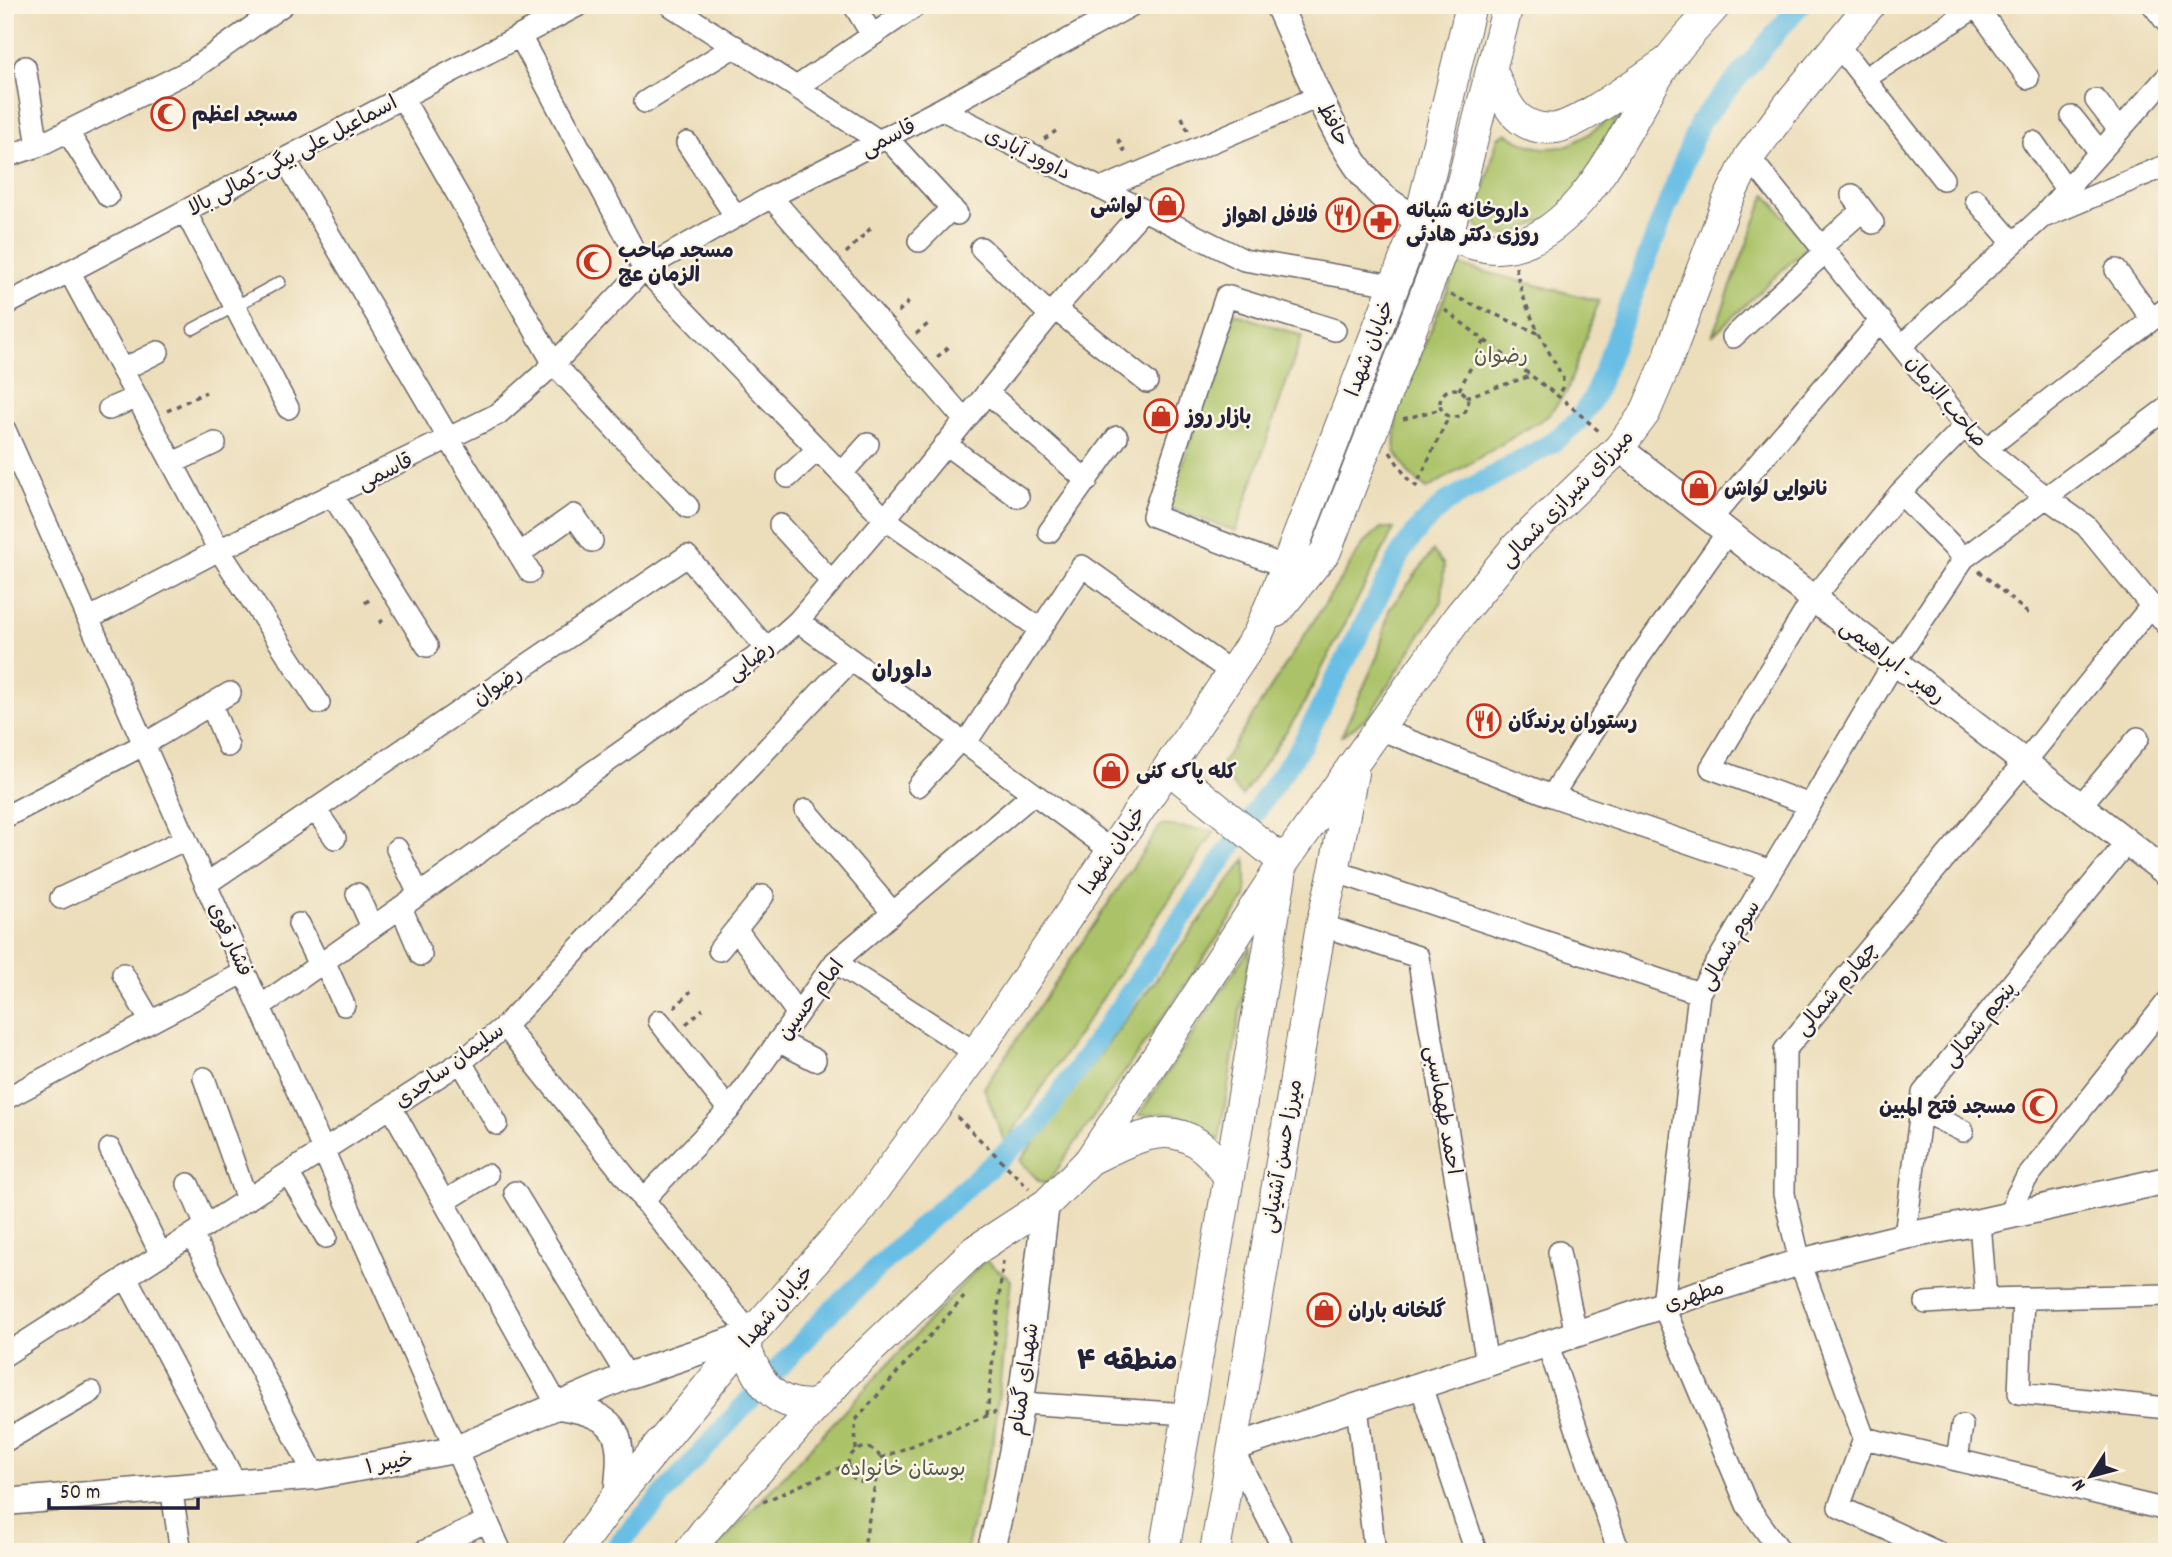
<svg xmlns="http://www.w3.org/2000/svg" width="2172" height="1557" font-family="Dekko,'Playpen Sans Arabic',sans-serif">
<rect width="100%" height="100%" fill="#fcf5e5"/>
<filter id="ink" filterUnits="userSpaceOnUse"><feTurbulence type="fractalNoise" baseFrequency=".0143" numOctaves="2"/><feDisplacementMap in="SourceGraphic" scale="14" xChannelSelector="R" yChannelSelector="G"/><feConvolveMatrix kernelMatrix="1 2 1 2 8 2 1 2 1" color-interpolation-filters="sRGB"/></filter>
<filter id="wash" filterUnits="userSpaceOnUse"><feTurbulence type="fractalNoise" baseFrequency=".00686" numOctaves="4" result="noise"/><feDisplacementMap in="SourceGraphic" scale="28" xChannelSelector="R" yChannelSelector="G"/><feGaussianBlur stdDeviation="1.57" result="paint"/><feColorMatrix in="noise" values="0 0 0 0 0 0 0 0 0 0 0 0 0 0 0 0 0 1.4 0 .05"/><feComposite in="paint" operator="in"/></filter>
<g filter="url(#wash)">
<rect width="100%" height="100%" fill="#ecdebb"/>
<path fill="#abc267" stroke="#667251" stroke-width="2" d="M 1623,107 L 1570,209 L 1508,236 L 1484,232 L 1478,227 L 1476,221 L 1498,137 L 1506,133 C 1556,166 1583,140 1623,107 Z
M 1766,194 L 1808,246 L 1712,336 Z
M 1458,265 L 1599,301 L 1567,391 L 1548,416 L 1427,489 L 1409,474 L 1395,451 L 1397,410 Z
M 1234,313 L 1302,336 L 1236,531 L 1168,508 Z
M 1381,528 L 1394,529 L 1300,711 L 1242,796 L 1219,768 L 1364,543 Z
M 1433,551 L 1444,565 L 1442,601 L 1369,716 L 1341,737 L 1378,655 L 1389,610 Z
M 1161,825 L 1215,831 L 1005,1143 L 984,1088 Z
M 1246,859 L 1246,897 L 1047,1184 L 1039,1181 L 1020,1161 Z
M 1251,946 L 1219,1141 C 1204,1129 1189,1114 1168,1114 C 1158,1113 1150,1116 1139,1115 Z
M 985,1260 L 1011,1280 L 994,1437 L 966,1552 L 713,1552 Z"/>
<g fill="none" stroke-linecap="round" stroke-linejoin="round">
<path stroke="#68bee5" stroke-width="21" d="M 613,1552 L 620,1542 L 824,1318 L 925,1223 L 1039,1124 L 1301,746 L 1402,551 L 1421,526 L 1448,501 L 1552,443 L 1578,421 L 1594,396 L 1699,123 L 1800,5"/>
</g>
</g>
<g filter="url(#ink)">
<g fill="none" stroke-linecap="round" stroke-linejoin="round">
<defs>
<path id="service" d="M 193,329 L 280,282"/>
<path id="minor" d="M 670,5 L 879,141
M 854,5 L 872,35
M 2153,5 L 2167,23
M 1977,7 L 2028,78
M 520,36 L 644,269 L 885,519 L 1040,629
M 1837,44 L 1943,179
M 25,67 L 38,146
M 1864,79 L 1979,5
M 798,86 L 917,5
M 402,97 L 554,364 L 688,507
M 2096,100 L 2119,130
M 645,102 L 735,46
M 941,109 L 1244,260 L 1393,285
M 2072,117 L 2100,152
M 67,131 L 108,196
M 886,137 L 957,214
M 2033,142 L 2066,189
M 687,143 L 736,217
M 5,157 L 38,146 L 193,69 L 283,5
M 1749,157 L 1965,426 L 1986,449 L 2047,498 L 2086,526 L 2167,625
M 285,159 L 449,439 L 530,572
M 1101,189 L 1320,96
M 1852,195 L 1873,223
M 771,197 L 964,419
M 1976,200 L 2013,243
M 185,211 L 288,408
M 2046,216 L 2167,165
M 919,241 L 952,208
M 1821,247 L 1863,210
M 981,248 L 1050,315
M 2116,270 L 2152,319
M 69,271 L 219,550 L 319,703
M 5,305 L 579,5
M 1055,309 L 1147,382
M 1733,337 L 1825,252
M 1901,346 L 2040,219 L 2167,77
M 122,370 L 158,352
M 987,392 L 1087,481
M 109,409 L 137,397
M 5,430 L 501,1552
M 945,444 L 1018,497
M 1986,449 L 2167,308
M 173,463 L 215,443
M 842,473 L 868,444
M 788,477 L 818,449
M 1900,493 L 1964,558
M 333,496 L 427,646
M 1710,520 L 1881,320
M 780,525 L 831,581
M 1049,532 L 1117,437
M 519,554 L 574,515 L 592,541
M 1286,567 L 1153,516 L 1226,296 L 1335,330
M 88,619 L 219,550 L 498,414 L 554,364 L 644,269 L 771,197 L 941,109 L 1132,5
M 798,621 L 1112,851
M 211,704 L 228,746
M 1379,729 L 1552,796 L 1771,871
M 965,744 L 1082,566 L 1231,672
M 918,786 L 960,740
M 1552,796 L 1640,656 L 1727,533
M 1810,805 L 1711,768 L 1812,600 L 1900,493 L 1965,426
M 2081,805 L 2138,738
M 315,809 L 335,838
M 806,810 L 893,913
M 5,817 L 143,745 L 230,693
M 397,849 L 419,894
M 1334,871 L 1699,993
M 206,884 L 687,556 L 767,649
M 357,894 L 372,927
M 61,898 L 186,839
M 401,907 L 421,955
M 299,924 L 319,965
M 1321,925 L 1418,957 L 1487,1363
M 736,929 L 798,1014
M 719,950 L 763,896
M 324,961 L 344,1005
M 835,962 L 976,1053
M 123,974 L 151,1022
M 261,1006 L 767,649 L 798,621 L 885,519 L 1055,309 L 1143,210
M 659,1021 L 729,1110
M 505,1026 L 751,1334
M 778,1041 L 815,1060
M 461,1062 L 497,1124
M 204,1078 L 247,1200
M 5,1099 L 245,972
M 391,1107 L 558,1406
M 1920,1110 L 1963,1131
M 110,1149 L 161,1255
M 288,1173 L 326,1237
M 188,1184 L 206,1226
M 515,1192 L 627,1376
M 643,1200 L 729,1110 L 835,962 L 1033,794
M 444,1202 L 487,1175
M 2011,1215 L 2017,1195 L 2026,1179 L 2167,1002
M 1980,1222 L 1986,1299 L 2167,1295
M 192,1235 L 315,1476
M 1905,1236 L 1923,1093 L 2127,842
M 1559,1252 L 1576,1334
M 126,1277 L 236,1484
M 2023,1298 L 2019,1393 L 2167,1408
M 1926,1303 L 1986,1299
M 1547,1343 L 1619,1552
M 5,1355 L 461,1062 L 505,1026 L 851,660
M 1421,1386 L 1476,1552
M 1022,1403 L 1187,1414
M 1357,1407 L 1375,1552
M 1864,1438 L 2167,1510
M 5,1441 L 91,1392
M 1232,1448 L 1285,1552
M 1957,1460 L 1962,1426
M 171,1487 L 181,1552
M 423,1552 L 487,1521
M 1781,1552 L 1747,1505 L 1663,1305 L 1699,993 L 1895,661 L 1964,558 L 2167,408
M 1937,1552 L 1839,1507 L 1864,1438 L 1800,1262 L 1784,1194 L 1785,1050 L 2025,762 L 2152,605"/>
<path id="tertiary" d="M 1278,5 C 1304,61 1341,163 1387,200 C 1397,208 1409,214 1419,221
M 1619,448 C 1801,590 1983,732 2167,873
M 558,1406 C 625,1416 623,1436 617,1496
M 1232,1448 L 1663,1305 L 1800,1262 L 1905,1236 L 1980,1222 L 2167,1180
M 5,1502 L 315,1476 L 454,1450 L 627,1376 L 751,1334
M 990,1552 C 1021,1438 1031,1321 1046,1204"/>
<path id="secondary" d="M 1492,71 C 1500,87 1506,108 1520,119 C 1531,127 1543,130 1556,128 C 1582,123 1640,79 1665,63
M 1432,227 C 1451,237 1475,248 1497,248 C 1582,245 1627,121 1667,62 C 1681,42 1700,24 1716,5
M 1276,612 L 1326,551 L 1448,235 L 1508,5
M 1168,768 L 1284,862
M 1092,1159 C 1151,1129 1185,1114 1228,1176
M 744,1342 C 757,1380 773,1410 818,1404
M 576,1552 L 617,1496 L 744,1342 L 861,1209 L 976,1053 L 1258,634 L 1286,567 L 1419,221 L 1471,5
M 689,1552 L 708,1527 L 841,1378 L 974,1251 L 1046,1204 L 1089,1161 L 1284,862 L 1459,616 L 1515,548 L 1619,448 L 1645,413 L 1668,359 L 1727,202 L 1749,157 L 1792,100 L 1870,5
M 1164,1552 L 1281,876
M 1215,1552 L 1321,925 L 1334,871 L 1353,773"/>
</defs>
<use href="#service" stroke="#696468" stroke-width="13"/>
<use href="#minor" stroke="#696468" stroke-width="24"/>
<use href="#tertiary" stroke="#696468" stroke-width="29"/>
<use href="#secondary" stroke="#696468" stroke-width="32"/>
<path stroke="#696468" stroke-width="3.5" stroke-dasharray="5 5" stroke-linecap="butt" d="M 1182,117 L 1188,131
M 1044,139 L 1056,131
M 1118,139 L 1127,156
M 846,253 L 872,227
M 1516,267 C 1522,307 1544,342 1563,378 L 1562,388 L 1557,396
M 1451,295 L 1540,334
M 1445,310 L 1567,403 L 1601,433
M 898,312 L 912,299
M 916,334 L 928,324
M 937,357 L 949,347
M1440 403a14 14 0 1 1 28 0a14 14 0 1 1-28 0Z
M 1459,390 L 1485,340
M 1466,397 L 1531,376
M 167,411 L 206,392
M 1403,419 L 1441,409
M 1390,452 L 1407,478 L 1416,486 L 1449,416
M 1979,571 L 2031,616
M 365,603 L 373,597
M 379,623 L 386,618
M 674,1008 L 691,991
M 686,1024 L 703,1009
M 957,1117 L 1029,1188
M 987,1415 L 1003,1260
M848 1465a17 17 0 1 1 34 0a17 17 0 1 1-34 0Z
M 856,1450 L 855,1421 L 964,1297
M 881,1458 L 996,1412
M 763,1502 L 848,1464
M 863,1552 L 876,1479"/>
<use href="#service" stroke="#fff" stroke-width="10"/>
<use href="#minor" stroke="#fff" stroke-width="21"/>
<use href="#tertiary" stroke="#fff" stroke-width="26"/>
<use href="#secondary" stroke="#fff" stroke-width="30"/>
</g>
</g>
<defs>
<symbol id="mosque-ring" viewBox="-11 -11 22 22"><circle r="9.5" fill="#fcf5e5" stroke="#c8321e" stroke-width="1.5"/><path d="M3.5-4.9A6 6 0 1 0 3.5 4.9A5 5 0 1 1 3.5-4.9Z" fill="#c8321e"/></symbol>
<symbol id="shop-ring" viewBox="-11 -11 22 22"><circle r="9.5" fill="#fcf5e5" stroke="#c8321e" stroke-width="1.5"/><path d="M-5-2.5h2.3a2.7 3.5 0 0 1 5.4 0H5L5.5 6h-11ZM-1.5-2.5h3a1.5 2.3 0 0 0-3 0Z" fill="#c8321e"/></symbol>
<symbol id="restaurant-ring" viewBox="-11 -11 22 22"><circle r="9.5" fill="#fcf5e5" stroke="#c8321e" stroke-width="1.5"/><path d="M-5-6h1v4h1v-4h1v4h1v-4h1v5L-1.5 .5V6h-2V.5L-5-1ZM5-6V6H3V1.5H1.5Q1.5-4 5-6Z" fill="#c8321e"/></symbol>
<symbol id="pharmacy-ring" viewBox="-11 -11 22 22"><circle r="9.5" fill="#fcf5e5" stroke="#c8321e" stroke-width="1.5"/><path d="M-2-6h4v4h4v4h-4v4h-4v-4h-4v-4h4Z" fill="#c8321e"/></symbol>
</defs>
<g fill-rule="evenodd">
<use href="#mosque-ring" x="149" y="95" width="38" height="38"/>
<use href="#shop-ring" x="1148" y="186" width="38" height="38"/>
<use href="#restaurant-ring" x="1324" y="196" width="38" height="38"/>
<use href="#pharmacy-ring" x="1362" y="203" width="38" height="38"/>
<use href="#mosque-ring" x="575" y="243" width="38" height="38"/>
<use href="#shop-ring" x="1142" y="397" width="38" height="38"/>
<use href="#shop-ring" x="1680" y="469" width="38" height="38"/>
<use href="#restaurant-ring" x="1465" y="702" width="38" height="38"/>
<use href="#shop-ring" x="1092" y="752" width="38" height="38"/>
<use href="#mosque-ring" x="2021" y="1087" width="38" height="38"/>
<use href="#shop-ring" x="1305" y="1291" width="38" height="38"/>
</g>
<g text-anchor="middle" stroke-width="5" stroke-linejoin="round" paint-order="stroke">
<g font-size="21" font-weight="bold" fill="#22223b" stroke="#fcf5e5" text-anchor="start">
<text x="192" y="121">مسجد اعظم</text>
<text x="1142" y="212" text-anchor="end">لواشی</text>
<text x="1406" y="217">داروخانه شبانه<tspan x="1406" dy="24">روزی دکتر هادئی</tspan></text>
<text x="1318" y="222" text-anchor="end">فلافل اهواز</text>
<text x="618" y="257">مسجد صاحب<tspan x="618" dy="24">الزمان عج</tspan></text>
<text x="1186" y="423">بازار روز</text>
<text x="1724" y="495">نانوایی لواش</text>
<text x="1508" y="728">رستوران پرندگان</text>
<text x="1136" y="778">کله پاک کنی</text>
<text x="2016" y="1113" text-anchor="end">مسجد فتح المبین</text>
<text x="1348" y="1317">گلخانه باران</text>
</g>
<g font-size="21" fill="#22223b" stroke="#fcf5e5">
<text transform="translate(1334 124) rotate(63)" y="7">حافظ</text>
<text transform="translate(888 137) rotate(-27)" y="7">قاسمی</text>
<text transform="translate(1028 153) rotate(26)" y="7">داوود آبادی</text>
<text transform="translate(292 155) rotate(-28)" y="7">اسماعیل علی بیگی-کمالی بالا</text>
<text transform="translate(1369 348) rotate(-69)" y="7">خیابان شهدا</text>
<text transform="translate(1947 401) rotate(50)" y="7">صاحب الزمان</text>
<text transform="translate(385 471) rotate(-26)" y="7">قاسمی</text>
<text transform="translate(1566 498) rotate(-46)" y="7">میرزای شیرازی شمالی</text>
<text transform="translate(750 660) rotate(-37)" y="7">رضایی</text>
<text transform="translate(1893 661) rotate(37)" y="7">رهبر - ابراهیمی</text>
<text transform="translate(497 685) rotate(-34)" y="7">رضوان</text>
<text transform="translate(1112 850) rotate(-56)" y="7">خیابان شهدا</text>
<text transform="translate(231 939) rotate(66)" y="7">فشار قوی</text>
<text transform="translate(1729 945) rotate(-60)" y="7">سوم شمالی</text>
<text transform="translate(1836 988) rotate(-50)" y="7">چهارم شمالی</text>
<text transform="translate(810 999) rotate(-53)" y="7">امام حسین</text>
<text transform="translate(1979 1024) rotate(-51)" y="7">پنجم شمالی</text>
<text transform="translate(449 1065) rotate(-36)" y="7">سلیمان ساجدی</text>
<text transform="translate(1444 1110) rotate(80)" y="7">احمد طهماسبی</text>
<text transform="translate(1281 1156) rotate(-80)" y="7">میرزا حسن آشتیانی</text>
<text transform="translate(1694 1295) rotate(-18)" y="7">مطهری</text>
<text transform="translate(776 1306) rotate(-49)" y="7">خیابان شهدا</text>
<text transform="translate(1023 1379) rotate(-82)" y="7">شهدای گمنام</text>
<text transform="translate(389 1462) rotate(-11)" y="7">خیبر ۱</text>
</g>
<g font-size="21" fill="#525a4a" stroke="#fcf5e5">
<text x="1501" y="362">رضوان</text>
<text x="903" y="1475">بوستان خانواده</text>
</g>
<g font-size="23" font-weight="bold" fill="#22223b" stroke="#fcf5e5">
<text x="902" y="677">داوران</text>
</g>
<g font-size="28" font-weight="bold" fill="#22223b" stroke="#fcf5e5">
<text x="1127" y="1369">منطقه ۴</text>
</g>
</g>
<rect width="2172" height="1557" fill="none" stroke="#fcf5e5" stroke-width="28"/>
<g transform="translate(2091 1476) rotate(234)" stroke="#fcf5e5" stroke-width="5" paint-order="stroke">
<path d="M0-5L12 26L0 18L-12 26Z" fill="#22223b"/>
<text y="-10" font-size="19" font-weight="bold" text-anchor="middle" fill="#22223b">N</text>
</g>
<path d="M49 1498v10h149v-10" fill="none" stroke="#22223b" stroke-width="3.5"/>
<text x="60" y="1498" font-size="21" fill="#22223b" stroke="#fcf5e5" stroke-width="5" paint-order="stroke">50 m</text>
</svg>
